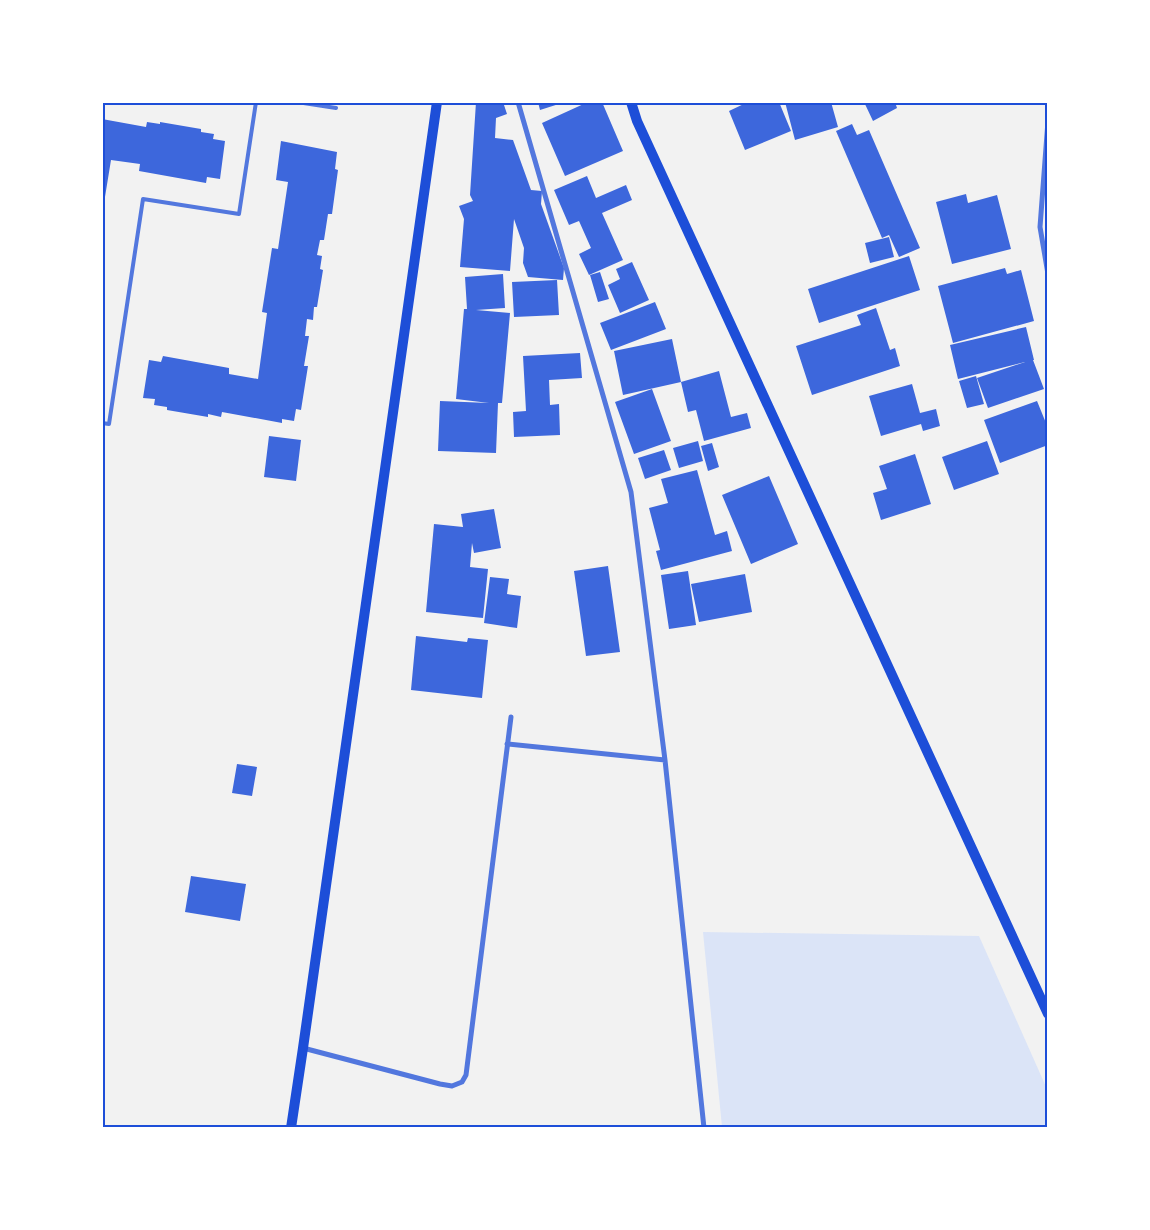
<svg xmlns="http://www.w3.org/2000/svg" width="1150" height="1230" font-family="'Crimson Pro',serif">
<rect width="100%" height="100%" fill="#f2f2f2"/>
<path fill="#dbe4f7" d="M 703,932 L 979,936 L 1047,1089 L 1047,1127 L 722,1127 Z"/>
<path fill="#3d67dc" d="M 476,102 L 503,102 L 507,114 L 496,118 L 495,138 L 513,140 L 531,190 L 542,191 L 541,204 L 564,268 L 563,280 L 528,277 L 523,263 L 524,248 L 514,219 L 510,271 L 460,267 L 464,219 L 459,206 L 473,201 L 470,195 Z
M 538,102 L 562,102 L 562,103 L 540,110 Z
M 588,102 L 602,102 L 623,151 L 565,176 L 542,123 Z
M 748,102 L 779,102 L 791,131 L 745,150 L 729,111 Z
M 785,102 L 831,102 L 838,127 L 795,140 Z
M 864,102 L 895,102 L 897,108 L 873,121 Z
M 102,119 L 146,127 L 147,122 L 160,124 L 160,122 L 201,129 L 201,132 L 214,134 L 213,139 L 225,141 L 220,179 L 207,177 L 206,183 L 139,171 L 140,164 L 111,160 L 104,203 L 102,203 Z
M 852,124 L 857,135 L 869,130 L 920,248 L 899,257 L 889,235 L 882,238 L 836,131 Z
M 281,141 L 337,152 L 335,169 L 338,170 L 332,214 L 328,214 L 324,240 L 320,240 L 317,255 L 322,256 L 320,269 L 323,270 L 317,307 L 314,307 L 313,320 L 307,319 L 305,336 L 309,336 L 304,366 L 308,366 L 301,410 L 296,409 L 294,421 L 282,419 L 282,423 L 222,412 L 221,417 L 208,414 L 208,417 L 167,410 L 167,407 L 154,405 L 155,399 L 143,398 L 149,360 L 161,362 L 163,356 L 229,368 L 229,374 L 258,379 L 267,313 L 262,312 L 272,248 L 278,249 L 288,182 L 276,180 Z
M 587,176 L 596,198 L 626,185 L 632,200 L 602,213 L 623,260 L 589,275 L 579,254 L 591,248 L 579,221 L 569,225 L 554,190 Z
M 966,194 L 968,203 L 997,195 L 1011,249 L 952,264 L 936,202 Z
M 889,237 L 894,257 L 870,263 L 865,243 Z
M 909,256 L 920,290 L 819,323 L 808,289 Z
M 632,262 L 649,300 L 620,313 L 608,285 L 620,279 L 616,269 Z
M 1005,268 L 1007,274 L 1021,270 L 1034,321 L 953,343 L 938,286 Z
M 600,272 L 609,299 L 598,302 L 590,275 Z
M 503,274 L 505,308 L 476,310 L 510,313 L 502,403 L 498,403 L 496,453 L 438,451 L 440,401 L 489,403 L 456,399 L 464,309 L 467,309 L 465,277 Z
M 557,280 L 559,315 L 514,317 L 512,282 Z
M 655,302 L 666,329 L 611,350 L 600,323 Z
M 876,308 L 890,350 L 895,348 L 900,366 L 812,395 L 796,346 L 861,325 L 857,315 Z
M 1026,327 L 1034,360 L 1033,360 L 1044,389 L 988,408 L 977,378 L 1025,362 L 958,379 L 950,345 Z
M 672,339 L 681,382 L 719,371 L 731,417 L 747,413 L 751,428 L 704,441 L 696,410 L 688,412 L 681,382 L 623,395 L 614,351 Z
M 580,353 L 582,378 L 549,380 L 550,405 L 559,404 L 560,435 L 514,437 L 513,412 L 526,411 L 523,356 Z
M 976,376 L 984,404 L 967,408 L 959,381 Z
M 912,384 L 920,413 L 936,409 L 940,426 L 923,431 L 921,424 L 881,436 L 869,396 Z
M 652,389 L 671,441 L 634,454 L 615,402 Z
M 1037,401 L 1048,428 L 1048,445 L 1000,463 L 984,420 Z
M 269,436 L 301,440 L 296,481 L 264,477 Z
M 698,441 L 703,461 L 679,468 L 673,448 Z
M 987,441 L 999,474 L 954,490 L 942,457 Z
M 712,443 L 719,467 L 708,471 L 701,446 Z
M 664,450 L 671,470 L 645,479 L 638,458 Z
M 915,454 L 931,504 L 881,520 L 873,493 L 887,489 L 879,466 Z
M 697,470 L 715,535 L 727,531 L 732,551 L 661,570 L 656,551 L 660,550 L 649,508 L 668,503 L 661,479 Z
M 769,476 L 798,544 L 751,564 L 722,495 Z
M 494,509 L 501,548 L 474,553 L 472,543 L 470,567 L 488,569 L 483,618 L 426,612 L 434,524 L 463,527 L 461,514 Z
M 608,566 L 620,652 L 586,656 L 574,571 Z
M 688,571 L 696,625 L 669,629 L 661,575 Z
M 745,574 L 752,612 L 699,622 L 691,584 Z
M 490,577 L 509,579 L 507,594 L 521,596 L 517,628 L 484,623 Z
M 416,636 L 467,642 L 468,638 L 488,640 L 482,698 L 411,690 Z
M 237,764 L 257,767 L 252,796 L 232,793 Z
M 191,876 L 246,884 L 240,921 L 185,912 Z"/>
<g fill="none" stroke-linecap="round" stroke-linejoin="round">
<path stroke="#5277de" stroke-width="4" d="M 297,102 L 336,108
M 102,423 L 109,424 L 143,199 L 239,214 L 256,102"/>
<path stroke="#5277de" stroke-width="5" d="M 518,102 L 631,492 L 665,760 L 704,1128
M 1048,121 L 1040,227 L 1048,274
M 507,744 L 665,760
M 303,1048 L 440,1084 L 452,1086 L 462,1082 L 466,1075 L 511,717"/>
<path stroke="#1d4ed8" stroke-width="10" d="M 631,102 L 637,121 L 1048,1014
M 291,1128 L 303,1048 L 437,102"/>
</g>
<rect width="1150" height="1230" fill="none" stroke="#ffffff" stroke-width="208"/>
<rect x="104" y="104" width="942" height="1022" fill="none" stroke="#1d4ed8" stroke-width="2"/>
</svg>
